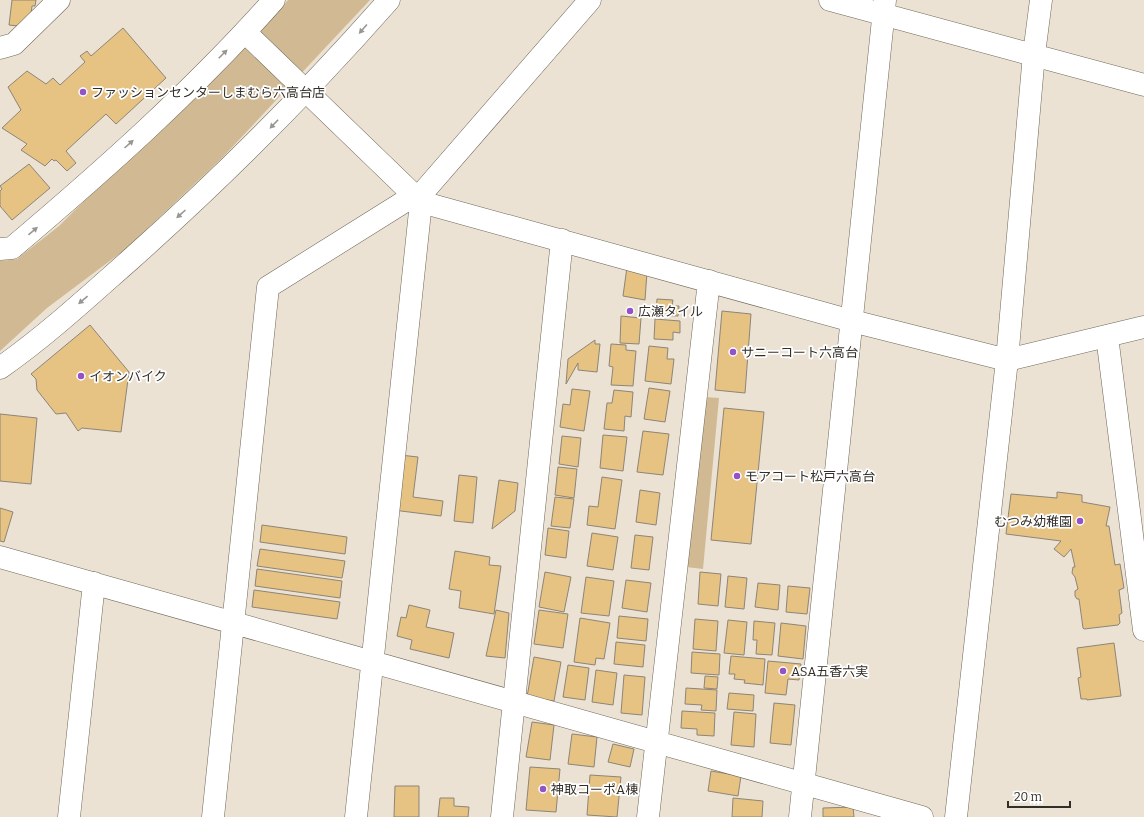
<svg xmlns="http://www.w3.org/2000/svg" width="1144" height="817" font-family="Bitter,'Noto Sans JP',serif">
<rect width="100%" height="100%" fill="#ebe2d3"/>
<path fill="#d1ba93" d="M 288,0 L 370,0 L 222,158 L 127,248 L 47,308 L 0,351 L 0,261 L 17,259 L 59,226 L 135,150 L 265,26 Z
M 704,397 L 719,398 L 703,569 L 686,567 Z"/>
<path fill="#e6c283" stroke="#8d8577" d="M 12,0 L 36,0 L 35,6 L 32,6 L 31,14 L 18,26 L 9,25 Z
M 123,28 L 166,78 L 116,124 L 106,114 L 66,151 L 76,163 L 67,171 L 56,160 L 54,161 L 52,159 L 45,166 L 21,150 L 27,144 L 2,128 L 21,110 L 8,87 L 27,71 L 46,84 L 53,78 L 60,85 L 85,62 L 80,56 L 87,51 L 91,56 Z
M 29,164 L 50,188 L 12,220 L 0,206 L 0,191 L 2,189 L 0,186 Z
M 627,267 L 647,272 L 645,300 L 623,296 Z
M 657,299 L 673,300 L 672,306 L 679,306 L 678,316 L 656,315 Z
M 722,311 L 751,314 L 745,393 L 715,390 Z
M 621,316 L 641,318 L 639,344 L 620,343 Z
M 655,319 L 680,321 L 680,333 L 673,332 L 673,340 L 654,339 Z
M 90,325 L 129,372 L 121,432 L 82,428 L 78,431 L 66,413 L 56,414 L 37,390 L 36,379 L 31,374 Z
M 595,340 L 595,344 L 600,344 L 597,372 L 578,370 L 578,363 L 566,384 L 568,359 Z
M 611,344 L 626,345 L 626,350 L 636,351 L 633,386 L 611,385 L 613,367 L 609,366 Z
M 649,346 L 668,348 L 667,359 L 674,359 L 671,384 L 645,381 Z
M 649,388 L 670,391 L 665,422 L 644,419 Z
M 572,389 L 590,391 L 584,431 L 560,427 L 563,404 L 570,405 Z
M 614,390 L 633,392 L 631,417 L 625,416 L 624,431 L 604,429 L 607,403 L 612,403 Z
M 724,408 L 764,412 L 751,544 L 711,540 Z
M 0,414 L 37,418 L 31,484 L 0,481 Z
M 643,431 L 669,434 L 663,475 L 637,472 Z
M 603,435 L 627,437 L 623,471 L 600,468 Z
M 562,436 L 581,438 L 578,467 L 559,464 Z
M 400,455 L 418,457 L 413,497 L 443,501 L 441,516 L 393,510 Z
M 558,467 L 577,469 L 574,498 L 555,495 Z
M 459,475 L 477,477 L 473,523 L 454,521 Z
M 602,477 L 622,480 L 615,529 L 587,525 L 589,506 L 598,507 Z
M 499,480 L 518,483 L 515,511 L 492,529 Z
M 640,490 L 660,493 L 656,525 L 636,522 Z
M 1057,492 L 1082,495 L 1082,502 L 1110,507 L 1106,526 L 1109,526 L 1115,565 L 1120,564 L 1124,588 L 1119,590 L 1122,613 L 1119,615 L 1120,623 L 1118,625 L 1084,629 L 1083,628 L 1079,599 L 1077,599 L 1075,596 L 1075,591 L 1078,589 L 1075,577 L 1072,573 L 1073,567 L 1075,567 L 1071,549 L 1064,557 L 1054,549 L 1061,541 L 1006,534 L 1011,494 L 1057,498 Z
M 555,497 L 574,499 L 570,528 L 551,526 Z
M 0,508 L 13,512 L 4,542 L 0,541 Z
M 262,525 L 347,537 L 345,554 L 260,542 Z
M 548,528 L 569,531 L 566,558 L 545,555 Z
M 592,533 L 618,537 L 613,570 L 587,566 Z
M 635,535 L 653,537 L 649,570 L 631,568 Z
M 260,549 L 345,561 L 342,578 L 257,566 Z
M 455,551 L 490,557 L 489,565 L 501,566 L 494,614 L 459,608 L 461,591 L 449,589 Z
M 257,569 L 342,581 L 340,598 L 255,586 Z
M 545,572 L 571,577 L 564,612 L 539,607 Z
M 700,572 L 721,574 L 718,606 L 698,604 Z
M 728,576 L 747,578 L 744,609 L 725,607 Z
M 586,577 L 614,581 L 609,616 L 581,613 Z
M 626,580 L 651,583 L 647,612 L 622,608 Z
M 758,583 L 780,585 L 778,610 L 755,607 Z
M 788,586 L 810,588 L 807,614 L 786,612 Z
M 254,590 L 340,602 L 337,619 L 252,607 Z
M 409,605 L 430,610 L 426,627 L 454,633 L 449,658 L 410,649 L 412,640 L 397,636 L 401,617 L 406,618 Z
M 496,610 L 509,613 L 505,658 L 486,656 Z
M 539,610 L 568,614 L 563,648 L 534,644 Z
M 619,616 L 648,619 L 646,641 L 617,638 Z
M 580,618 L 610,623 L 604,659 L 596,658 L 595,665 L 574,662 Z
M 695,619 L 718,621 L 716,651 L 693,649 Z
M 728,620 L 747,622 L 744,655 L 724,653 Z
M 754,621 L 775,623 L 772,655 L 756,654 L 757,640 L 753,640 Z
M 781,623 L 806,626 L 803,659 L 778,656 Z
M 616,642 L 645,645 L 643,667 L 614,664 Z
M 1114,643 L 1121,696 L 1087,700 L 1087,699 L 1081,699 L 1078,678 L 1081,677 L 1077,648 Z
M 692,652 L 720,654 L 719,675 L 691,673 Z
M 731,656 L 765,659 L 763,685 L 744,683 L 745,680 L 734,679 L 735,674 L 729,674 Z
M 534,657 L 561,662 L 554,701 L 527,697 Z
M 768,661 L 801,664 L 799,680 L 788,679 L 786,695 L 765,693 Z
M 568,665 L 589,668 L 585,700 L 563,697 Z
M 596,670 L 617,673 L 613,705 L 592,702 Z
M 624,675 L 645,677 L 642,715 L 621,713 Z
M 705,676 L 718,677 L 717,689 L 704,688 Z
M 686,688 L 717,690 L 716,711 L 701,710 L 702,705 L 685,704 Z
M 729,693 L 754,695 L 753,711 L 727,709 Z
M 774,703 L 795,705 L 791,745 L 770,743 Z
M 682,711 L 715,713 L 714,736 L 697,735 L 697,729 L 681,728 Z
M 734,712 L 756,714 L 754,747 L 731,745 Z
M 532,722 L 554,725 L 550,760 L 526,757 Z
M 572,734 L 597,737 L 594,767 L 568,764 Z
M 613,744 L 634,749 L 630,767 L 608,762 Z
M 530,767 L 560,769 L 556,812 L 526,810 Z
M 711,771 L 741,776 L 738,796 L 708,791 Z
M 590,775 L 621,777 L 617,817 L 587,815 Z
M 395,786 L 419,786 L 419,817 L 394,817 Z
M 440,798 L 454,798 L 454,806 L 469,807 L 468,817 L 438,817 Z
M 733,798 L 763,801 L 762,817 L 732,817 Z
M 853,807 L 854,817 L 823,817 L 823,808 Z"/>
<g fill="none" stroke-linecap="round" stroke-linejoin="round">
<defs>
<path id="minor" d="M 830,0 L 1144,85
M 245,32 L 421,202 L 852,321 L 1007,360 L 1144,327
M 0,48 L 14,44 L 59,0
M 418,198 L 590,0
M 0,249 L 12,248 C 103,171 194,90 274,0
M 1107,336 L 1144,630
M 0,368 C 46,336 89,296 131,259 C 222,178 308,92 389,0
M 0,557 L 922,817
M 69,817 L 94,583
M 213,817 L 268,287 L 415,195
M 356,817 L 421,202
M 502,817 L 562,240
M 648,817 L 709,281
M 956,817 L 1007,360 L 1034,54 L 1041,0"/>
<path id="tertiary" d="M 800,817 L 885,0"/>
</defs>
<use href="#minor" stroke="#6e6759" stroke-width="23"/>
<use href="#tertiary" stroke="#6e6759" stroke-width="23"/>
<use href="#minor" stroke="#fff" stroke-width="22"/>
<use href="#tertiary" stroke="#fff" stroke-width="22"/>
</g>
<defs><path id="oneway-solid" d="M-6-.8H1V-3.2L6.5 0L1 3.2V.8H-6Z"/></defs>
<g fill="#989694">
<use href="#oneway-solid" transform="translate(363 29) rotate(131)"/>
<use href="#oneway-solid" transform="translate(223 54) rotate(-45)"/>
<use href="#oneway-solid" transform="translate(274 124) rotate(134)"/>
<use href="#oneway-solid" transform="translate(129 144) rotate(-42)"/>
<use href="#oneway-solid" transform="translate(181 214) rotate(138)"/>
<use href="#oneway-solid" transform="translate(33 231) rotate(-40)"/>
<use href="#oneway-solid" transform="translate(83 300) rotate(140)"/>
</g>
<g fill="#9551c6" stroke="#fff" stroke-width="1.5">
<circle cx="83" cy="92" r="4"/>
<circle cx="630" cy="311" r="4"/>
<circle cx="733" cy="352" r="4"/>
<circle cx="81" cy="376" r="4"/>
<circle cx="737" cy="476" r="4"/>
<circle cx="1080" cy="521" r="4"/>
<circle cx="783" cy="671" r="4"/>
<circle cx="543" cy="789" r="4"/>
</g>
<g text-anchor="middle" stroke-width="3.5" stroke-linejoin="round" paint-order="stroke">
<g font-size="13" fill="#322e29" stroke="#fff" text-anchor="start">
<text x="91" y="97">ファッションセンターしまむら六高台店</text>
<text x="638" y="316">広瀬タイル</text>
<text x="741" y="357">サニーコート六高台</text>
<text x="89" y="381">イオンバイク</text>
<text x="745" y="481">モアコート松戸六高台</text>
<text x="1072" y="526" text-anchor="end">むつみ幼稚園</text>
<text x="791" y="676">ASA五香六実</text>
<text x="551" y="794">神取コーポA棟</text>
</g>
</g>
<path d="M1008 801v6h62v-6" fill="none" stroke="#322e29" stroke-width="2"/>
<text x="1014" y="801" font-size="12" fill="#322e29" stroke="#ffffff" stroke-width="3" paint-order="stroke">20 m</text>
</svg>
